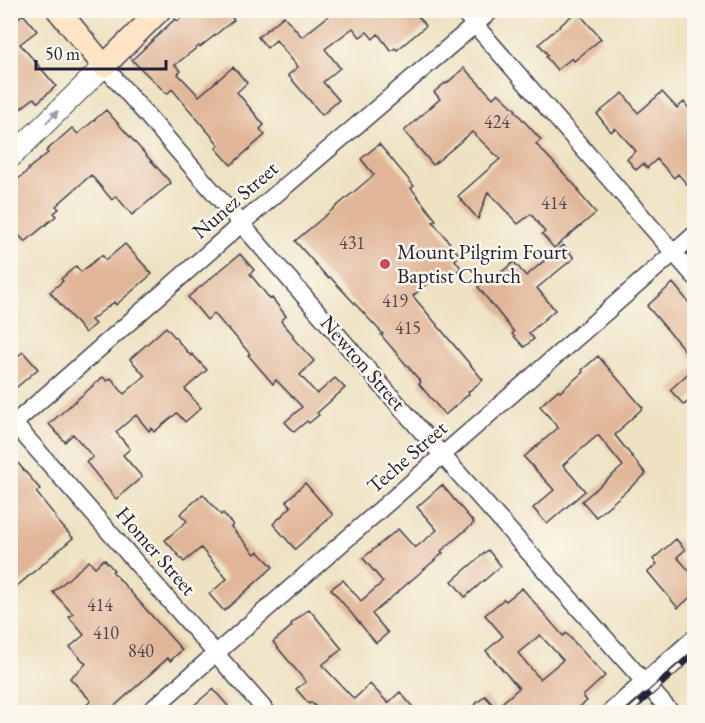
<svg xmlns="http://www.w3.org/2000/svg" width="705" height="723" font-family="'EB Garamond',serif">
<rect width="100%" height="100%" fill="#fbf7ec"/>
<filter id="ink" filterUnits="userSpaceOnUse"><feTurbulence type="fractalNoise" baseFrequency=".0167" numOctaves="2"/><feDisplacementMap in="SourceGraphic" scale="12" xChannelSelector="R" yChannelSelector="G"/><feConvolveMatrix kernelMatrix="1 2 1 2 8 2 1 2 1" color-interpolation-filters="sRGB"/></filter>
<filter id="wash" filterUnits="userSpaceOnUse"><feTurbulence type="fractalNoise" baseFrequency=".008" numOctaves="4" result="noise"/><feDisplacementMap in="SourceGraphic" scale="24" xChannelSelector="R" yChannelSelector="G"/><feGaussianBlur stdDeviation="1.35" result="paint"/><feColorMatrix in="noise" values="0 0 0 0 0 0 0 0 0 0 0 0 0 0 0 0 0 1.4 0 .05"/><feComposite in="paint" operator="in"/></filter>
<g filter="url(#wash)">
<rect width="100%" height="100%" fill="#eee2c2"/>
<g id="blocks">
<path fill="#e1b698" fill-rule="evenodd" d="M 190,10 L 226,10 L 234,20 L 200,47 L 199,46 L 175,65 L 181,71 L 178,74 L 199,96 L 233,67 L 247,83 L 237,92 L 264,125 L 260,129 L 265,135 L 231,165 L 216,148 L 219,145 L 172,89 L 167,94 L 132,60 L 175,19 L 178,21 Z
M 336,10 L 413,10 L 426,26 L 397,50 L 395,48 L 391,51 L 378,34 L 373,39 L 367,32 L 360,37 L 353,28 L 325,49 L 340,68 L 323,82 L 339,100 L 322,115 L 288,75 L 298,67 L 276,40 L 267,48 L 258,37 L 284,16 L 302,37 Z
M 577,11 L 601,39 L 574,61 L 572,58 L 557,70 L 546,57 L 548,55 L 539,44 Z
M 23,14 L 37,31 L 20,44 L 56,86 L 38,102 L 34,98 L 10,117 L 10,25 Z
M 464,68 L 493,98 L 498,93 L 516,110 L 515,111 L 541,140 L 536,144 L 570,180 L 580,191 L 578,192 L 596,213 L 554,248 L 542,234 L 545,232 L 531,214 L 518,224 L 488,192 L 478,219 L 458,196 L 500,159 L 472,132 L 433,165 L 404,131 L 440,99 L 434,92 L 445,83 L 446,84 Z
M 662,92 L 677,108 L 684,102 L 694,115 L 694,192 L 678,174 L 674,178 L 657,159 L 647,168 L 643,164 L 636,170 L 627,159 L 636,151 L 615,128 L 611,132 L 597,114 L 623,93 L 638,113 Z
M 106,110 L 171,183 L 132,215 L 116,196 L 112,200 L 91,175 L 56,206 L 59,209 L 54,213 L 56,216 L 25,242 L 10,225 L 10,186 L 29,170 L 28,169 L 48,153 L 46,151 L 72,128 L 78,134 Z
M 379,144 L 414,186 L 411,188 L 436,220 L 433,222 L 460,256 L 455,260 L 461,268 L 444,281 L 438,274 L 413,296 L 483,380 L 468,392 L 469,394 L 445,415 L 419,384 L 421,382 L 381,335 L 383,334 L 330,277 L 328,278 L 295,241 L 374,175 L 361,159 Z
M 125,244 L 152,274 L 116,305 L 114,302 L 91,320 L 95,324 L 85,333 L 50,292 L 63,281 L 61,279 L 76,266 L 81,272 L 102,255 L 106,260 Z
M 563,245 L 574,258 L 537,288 L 555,310 L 529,333 L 534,339 L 524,347 L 512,334 L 514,332 L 478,287 L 492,276 L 494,278 L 514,262 L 526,276 Z
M 240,254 L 254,270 L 250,274 L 270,299 L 272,298 L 286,316 L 281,321 L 294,336 L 292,337 L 314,361 L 300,375 L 317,394 L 335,378 L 345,388 L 317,413 L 319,415 L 309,423 L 307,421 L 294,432 L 285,422 L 302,407 L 276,380 L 273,384 L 248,355 L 250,354 L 229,329 L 228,330 L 214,313 L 207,320 L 188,297 Z
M 673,283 L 694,309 L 694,361 L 647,306 Z
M 166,327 L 191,356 L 192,354 L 207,370 L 185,389 L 201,408 L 185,422 L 177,413 L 154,432 L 151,428 L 149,431 L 136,415 L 116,432 L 130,449 L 123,455 L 142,477 L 116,499 L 86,462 L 93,457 L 73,434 L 65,442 L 49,424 L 103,377 L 107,381 L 111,378 L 124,394 L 145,376 L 130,359 Z
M 23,352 L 38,369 L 17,387 L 10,380 L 10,362 Z
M 598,356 L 643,408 L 622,427 L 623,428 L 615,435 L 646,474 L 596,517 L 582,501 L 623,466 L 598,435 L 563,465 L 585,491 L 547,524 L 533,508 L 554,490 L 524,457 L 558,428 L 540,406 L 558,390 L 560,392 L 583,372 L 582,370 Z
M 694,368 L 694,396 L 684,405 L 670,390 Z
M 10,454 L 40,489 L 36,492 L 56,517 L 55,518 L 73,538 L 10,592 Z
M 305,483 L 333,515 L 295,549 L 273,524 L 291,507 L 286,501 Z
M 442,485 L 474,523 L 441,551 L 443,553 L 372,614 L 388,633 L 376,643 L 331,589 L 343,580 L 361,601 L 383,582 L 363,558 L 398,529 L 415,548 L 437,530 L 417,507 Z
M 203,494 L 221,515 L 223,513 L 233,525 L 231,527 L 255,554 L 258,551 L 273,567 L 224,611 L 209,594 L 227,579 L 201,548 L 184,562 L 165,540 L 187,521 L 180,514 Z
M 676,539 L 685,550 L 677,557 L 694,576 L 694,594 L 678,608 L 648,572 L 657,564 L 653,559 Z
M 488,550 L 501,566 L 465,597 L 452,581 Z
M 104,559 L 114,570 L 112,571 L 182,650 L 170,661 L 168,658 L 108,712 L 78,712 L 91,701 L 70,678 L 86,664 L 70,647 L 84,635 L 69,617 L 73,614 L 53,592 L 89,561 L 95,567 Z
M 522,588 L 563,636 L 566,633 L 605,676 L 583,696 L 587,701 L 573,712 L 466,712 L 485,696 L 496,708 L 519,688 L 486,651 L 503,636 L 485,615 L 504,599 L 506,601 ZM 540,635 L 563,660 L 540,679 L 518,653 Z
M 309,609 L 342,649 L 322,665 L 354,699 L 370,684 L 388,703 L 400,692 L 417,712 L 321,712 L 311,702 L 309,704 L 296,689 L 306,682 L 273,642 L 292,626 L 291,624 Z
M 213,689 L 228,706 L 221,712 L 186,712 Z"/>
</g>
</g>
<g filter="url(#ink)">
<use href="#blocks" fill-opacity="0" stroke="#413f4f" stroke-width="1.5"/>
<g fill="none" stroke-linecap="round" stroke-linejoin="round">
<defs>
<path id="minor" d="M 462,10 L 694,276
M 104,66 L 443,456 L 671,712
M 10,419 L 267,712
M 10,427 L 241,224 L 492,10
M 149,712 L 694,235
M 610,712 L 694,638"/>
<path id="tertiary" d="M 10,158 L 104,66"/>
<path id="secondary" d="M 58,10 L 104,66 L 160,10"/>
</defs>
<use href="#minor" stroke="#413f4f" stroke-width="19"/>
<use href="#tertiary" stroke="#413f4f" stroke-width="23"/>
<use href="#secondary" stroke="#413f4f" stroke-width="25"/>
<use href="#minor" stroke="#fff" stroke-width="16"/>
<use href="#tertiary" stroke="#fff" stroke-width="21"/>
<use href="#secondary" stroke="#ffe4c6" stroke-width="22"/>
<defs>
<path id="rail" d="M 629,712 L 694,654"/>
</defs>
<use href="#rail" stroke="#22223b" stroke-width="7"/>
<use href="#rail" stroke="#fbf7ec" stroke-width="4.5" stroke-dasharray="14" stroke-linecap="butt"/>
</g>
<defs><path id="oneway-solid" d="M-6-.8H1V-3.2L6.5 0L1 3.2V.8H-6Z" transform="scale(1.5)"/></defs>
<use fill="#9c9ca7" href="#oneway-solid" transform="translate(52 117) rotate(-45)"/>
</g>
<circle fill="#d1495b" stroke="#fbf7ec" stroke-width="2" cx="385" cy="264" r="6"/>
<g text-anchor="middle" stroke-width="5" stroke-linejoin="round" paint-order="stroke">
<g font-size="18" fill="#524752">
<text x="497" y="128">424</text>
<text x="554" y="209">414</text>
<text x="352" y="249">431</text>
<text x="395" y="307">419</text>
<text x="408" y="334">415</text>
<text x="100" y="611">414</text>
<text x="106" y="639">410</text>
<text x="141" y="657">840</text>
</g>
<g font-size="21" fill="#22223b" stroke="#fbf7ec">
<text transform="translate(235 200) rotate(-41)" y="7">Nunez Street</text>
<text transform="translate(363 363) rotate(49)" y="7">Newton Street</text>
<text transform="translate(407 457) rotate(-41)" y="7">Teche Street</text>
<text transform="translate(156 551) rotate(49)" y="7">Homer Street</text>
</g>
<g font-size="21" fill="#22223b" stroke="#fbf7ec" text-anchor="start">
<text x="397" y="259">Mount Pilgrim Fourt<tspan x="397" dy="24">Baptist Church</tspan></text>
</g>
</g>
<rect width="705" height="723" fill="none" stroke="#fbf7ec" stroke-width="36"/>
<path d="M36 60v9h130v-9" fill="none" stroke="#22223b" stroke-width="3"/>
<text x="45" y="60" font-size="18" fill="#22223b" stroke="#fbf7ec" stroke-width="4.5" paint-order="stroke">50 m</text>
</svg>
